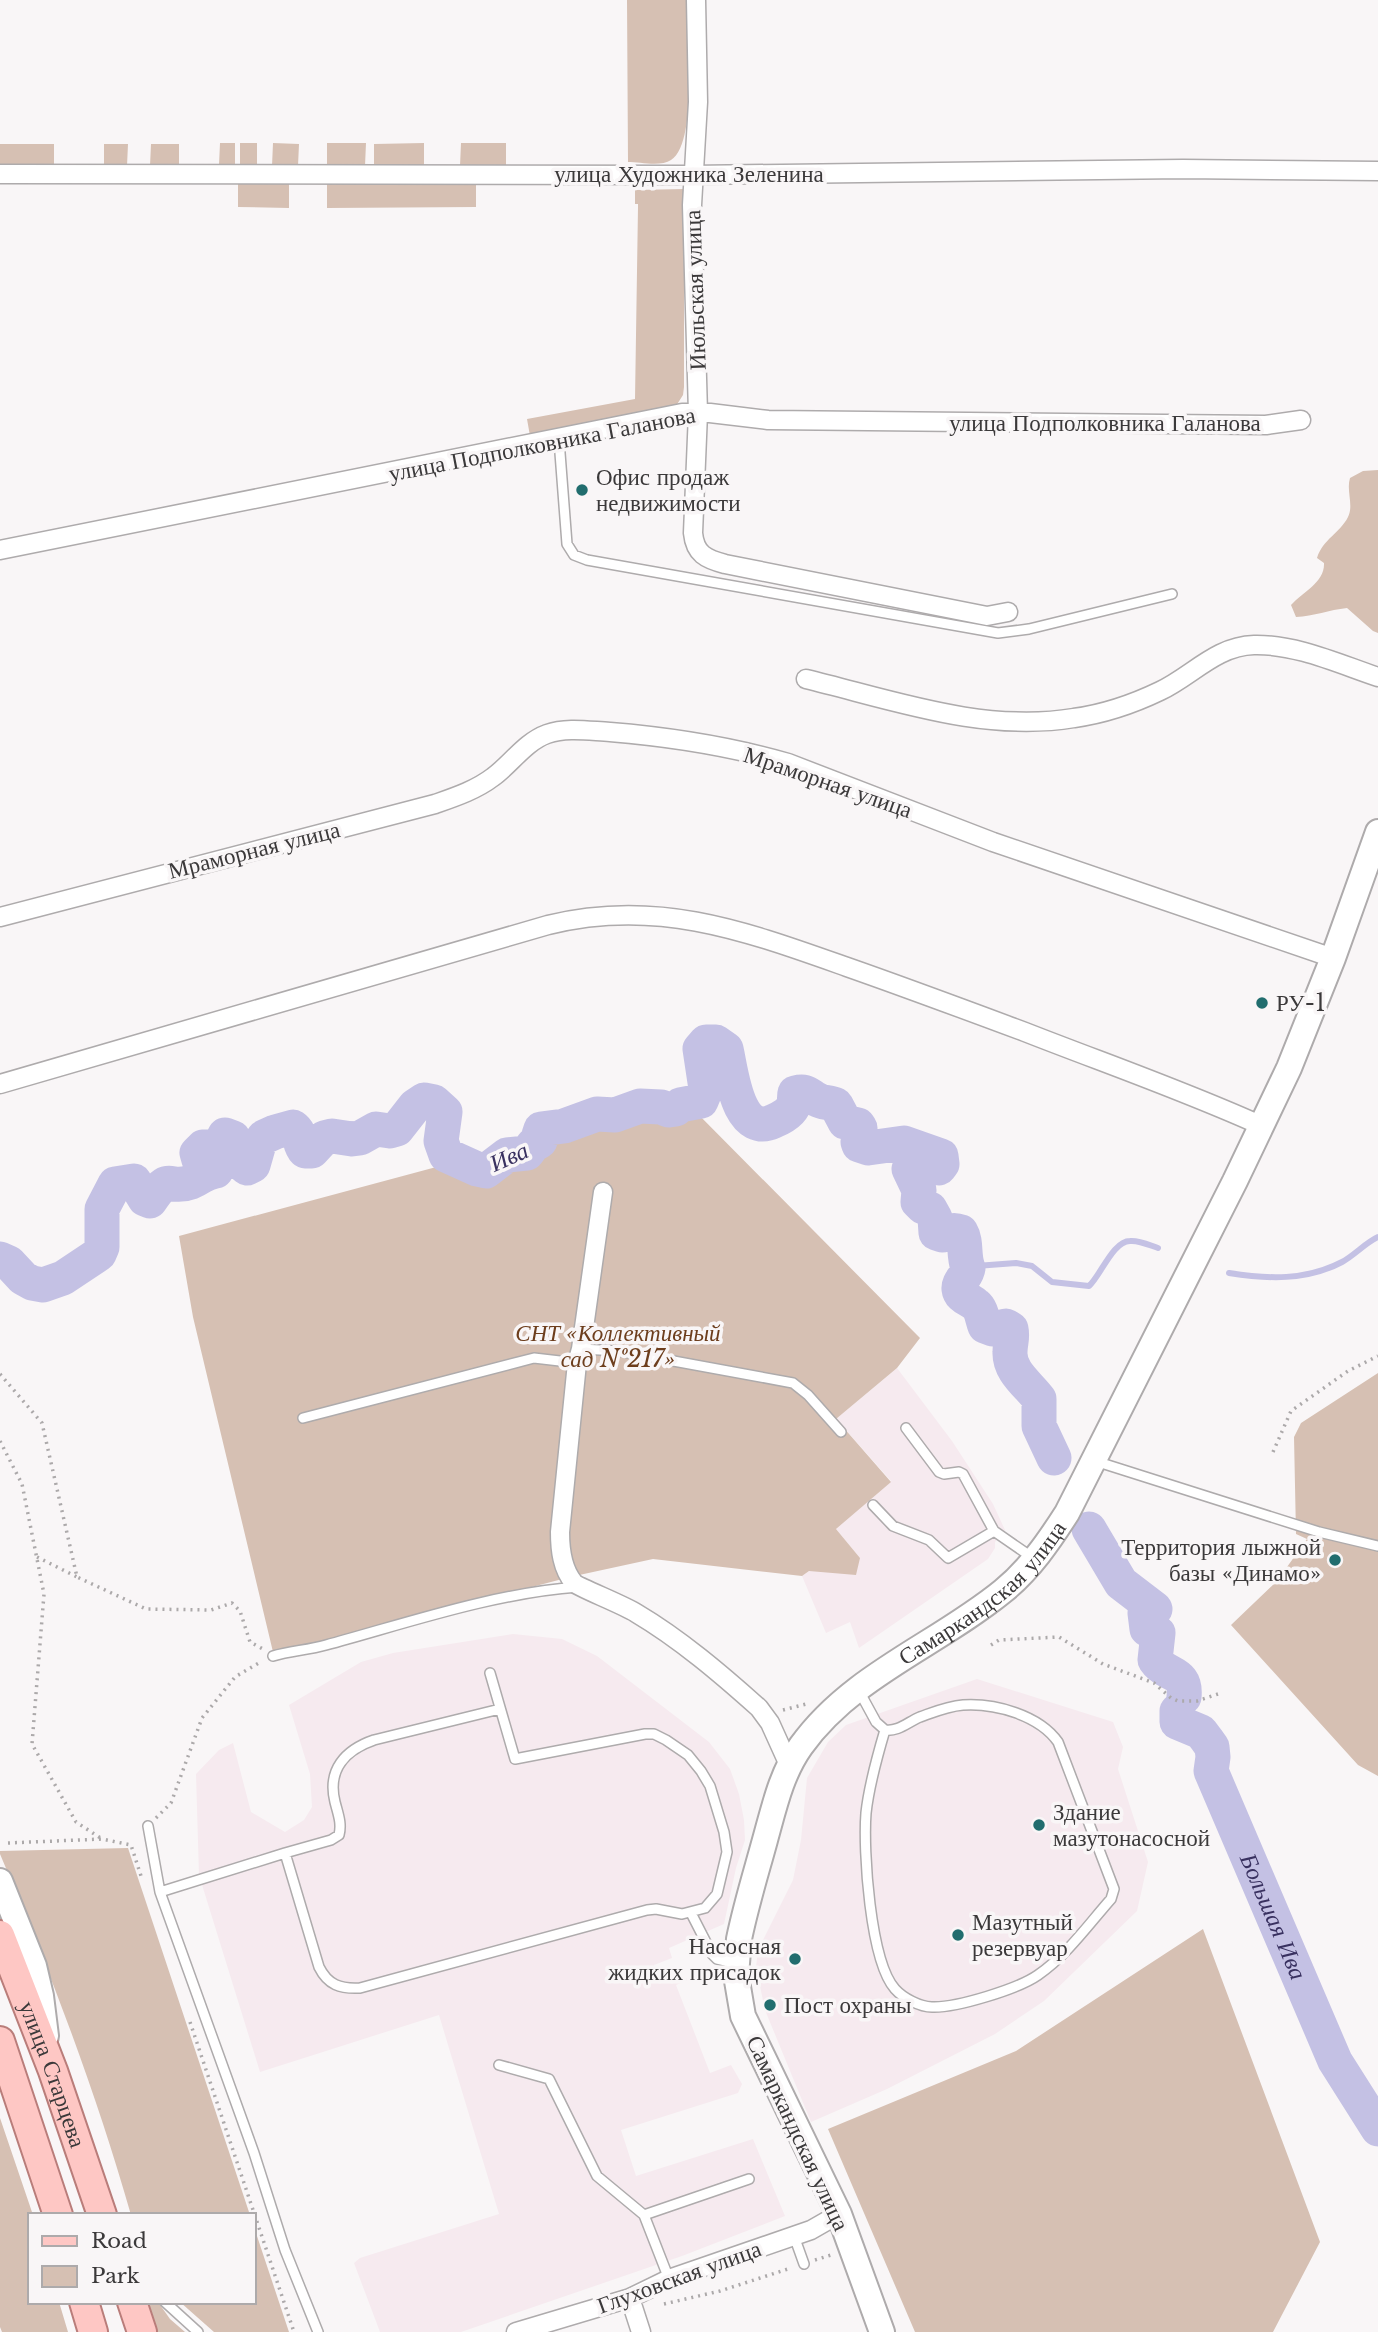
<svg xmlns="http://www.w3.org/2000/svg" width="1378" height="2332" font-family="'Libre Baskerville',serif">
<rect width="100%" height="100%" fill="#f9f6f7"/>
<path fill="#f6eaef" d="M 897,1368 L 952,1441 L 993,1504 L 1005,1530 L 995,1542 L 995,1548 L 988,1559 L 859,1648 L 850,1622 L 826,1633 L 802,1576 L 809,1571 L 860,1558 L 836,1529 L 891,1481 L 836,1419 Z
M 513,1634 L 562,1639 L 597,1656 L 709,1742 L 730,1769 L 739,1794 L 744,1820 L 745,1840 L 736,1868 L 724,1924 L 669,1948 L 672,1958 L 654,1965 L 657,1973 L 690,1979 L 676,1985 L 710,2073 L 731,2065 L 742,2084 L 738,2093 L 621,2130 L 636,2176 L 753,2139 L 785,2216 L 682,2256 L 461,2332 L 380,2332 L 354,2263 L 360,2258 L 499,2214 L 439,2015 L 260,2072 L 199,1875 L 196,1774 L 219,1750 L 233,1743 L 251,1812 L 285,1832 L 304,1820 L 312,1807 L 310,1774 L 289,1705 L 361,1662 L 393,1653 Z
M 977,1679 L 1113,1722 L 1123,1747 L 1118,1769 L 1148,1862 L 1137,1911 L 1044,2001 L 995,2034 L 887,2089 L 811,2122 L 765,2010 L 756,1967 L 758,1950 L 793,1880 L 801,1840 L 807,1778 L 828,1742 L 846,1725 Z"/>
<path fill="#d6c0b3" d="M 627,0 L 686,0 C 688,29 698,145 671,160 C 661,167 640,162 628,162 Z
M 220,143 L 235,143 L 235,166 L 219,165 Z
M 240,143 L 257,143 L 257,166 L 240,166 Z
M 273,143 L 299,144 L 298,166 L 272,166 Z
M 327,143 L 366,143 L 365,166 L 327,166 Z
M 424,143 L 424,166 L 374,166 L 374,144 Z
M 461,143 L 506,143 L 506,166 L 460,166 Z
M 0,144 L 54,144 L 54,167 L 0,166 Z
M 104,144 L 128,144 L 127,166 L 104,166 Z
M 151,144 L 179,144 L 179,166 L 150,166 Z
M 238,182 L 289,182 L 289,208 L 238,207 Z
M 327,183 L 476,183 L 476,207 L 327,208 Z
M 684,189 L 684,387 L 683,395 L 676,406 L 530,436 L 527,419 L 635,399 L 638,207 L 638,204 L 635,204 L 635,190 Z
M 1378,470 L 1378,633 L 1373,631 L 1347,608 C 1329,610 1314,616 1296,617 L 1291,605 C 1303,592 1325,582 1324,563 L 1317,558 C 1323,539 1340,533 1348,517 C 1354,505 1346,491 1350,478 L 1363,471 Z
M 691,1107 L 920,1338 L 897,1368 L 836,1419 L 891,1482 L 836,1529 L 860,1558 L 856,1575 L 809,1571 L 802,1576 L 653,1559 L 570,1577 L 314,1644 L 273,1652 L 193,1317 L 179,1236 L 440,1166 Z
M 1378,1373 L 1378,1776 L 1358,1765 L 1231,1625 L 1277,1581 L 1307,1539 L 1296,1534 L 1294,1437 L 1301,1423 Z
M 128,1848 L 250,2215 L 131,2215 C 96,2092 50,1971 0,1854 L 0,1851 Z
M 1203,1929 L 1320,2242 L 1273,2332 L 915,2332 L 828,2129 L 1016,2051 Z
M 0,2118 L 33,2215 L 30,2215 L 30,2302 L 59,2302 L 68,2332 L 2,2332 L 0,2327 Z
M 254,2227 L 289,2332 L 214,2332 L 180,2302 L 254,2302 Z
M 147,2302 L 158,2302 L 170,2319 L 185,2332 L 156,2332 Z"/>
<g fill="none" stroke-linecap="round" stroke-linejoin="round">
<path stroke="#c4c1e4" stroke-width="6" d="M 966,1262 L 976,1266 L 1016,1263 L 1032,1266 L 1052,1282 L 1089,1286 C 1101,1275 1113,1241 1130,1241 C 1139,1240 1149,1245 1158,1248
M 1229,1273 C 1267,1279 1306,1281 1342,1262 C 1355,1255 1365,1243 1378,1237"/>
<g stroke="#c4c1e4" stroke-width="35">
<path d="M 0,1259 L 9,1263 L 23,1278 L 32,1283 L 43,1285 L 63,1278 L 99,1254 L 102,1247 L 102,1209 L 115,1184 L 134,1181 L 145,1199 L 150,1201 C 171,1170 167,1191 191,1182 C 202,1178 203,1173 216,1171 L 214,1164 L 199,1160 L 197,1153 L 203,1147 L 219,1146 L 225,1135 L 233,1138 L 241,1163 L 247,1168 L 253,1165 L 259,1144 L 264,1137 L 275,1132 L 293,1127 C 302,1133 298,1144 305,1151 L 312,1151 L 324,1138 L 332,1136 L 352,1139 L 360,1138 L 376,1129 L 390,1131 L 397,1129 L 415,1106 L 424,1100 L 434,1102 L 445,1112 L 441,1141 L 446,1155 L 477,1169 L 486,1171 L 507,1155 L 527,1153 L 533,1145 L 540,1141 L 539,1135 L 541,1129 L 564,1126 L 597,1114 L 615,1115 L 640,1106 L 661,1107 L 669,1110 L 676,1109 L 680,1105 L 701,1101 L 706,1089 L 700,1049 L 706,1042 L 716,1042 L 726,1049 C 731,1069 737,1139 774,1121 C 781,1118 793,1112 794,1103 C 795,1100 794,1096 795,1093 C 808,1090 808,1095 818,1100 C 823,1103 830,1102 836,1105 L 845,1122 L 858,1125 L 860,1128 L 858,1142 L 859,1145 L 868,1148 L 904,1143 L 941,1156 L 942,1164 L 939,1168 L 918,1162 L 909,1169 L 919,1190 L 918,1202 L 923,1207 L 930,1209 L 935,1218 L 936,1233 L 942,1235 C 950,1231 953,1229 961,1232 C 967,1242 963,1256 968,1268 C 967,1276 958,1282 959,1289 C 960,1298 970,1299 976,1305 C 982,1310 982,1319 985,1326 L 993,1329 L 1006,1326 L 1011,1329 C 1013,1338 1010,1343 1010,1352 C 1009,1372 1029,1385 1039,1399 L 1039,1426 L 1054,1458"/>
<path d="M 1089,1529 L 1121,1583 L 1155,1609 L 1152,1613 L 1145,1613 L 1147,1629 L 1154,1630 L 1158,1633 L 1155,1660 C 1166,1677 1187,1670 1184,1697"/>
<path id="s1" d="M 1177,1711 L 1177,1722 L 1201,1732 L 1207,1740 L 1212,1747 L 1213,1757 L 1211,1771 L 1335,2061 L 1378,2129"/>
</g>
<defs>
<path id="lane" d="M 559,440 L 567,544 L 574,555 L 587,560 L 998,633 L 1029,629 L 1172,594
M 581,1349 L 619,1351 L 793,1383 L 808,1395 L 841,1432
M 303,1418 L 534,1358 L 577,1363
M 906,1428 L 939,1472 L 944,1474 L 959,1472 L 963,1474 L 994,1531 L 1033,1558
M 1095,1461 L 1319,1532 L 1378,1546
M 873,1505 L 893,1526 L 929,1540 L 948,1558 L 994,1531
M 273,1656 C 290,1651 308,1650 326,1645 C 407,1623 494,1593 578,1587
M 490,1673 L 515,1759 L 645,1734 L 654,1734 L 666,1740 L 688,1755 L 701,1771 L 710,1786 L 724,1832 L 727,1852 L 717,1894 L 705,1908 L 682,1914 L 656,1909 L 647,1910 L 360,1988 C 340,1989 328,1985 319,1967 L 285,1853 L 331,1840 L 339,1835 C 342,1823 338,1814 335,1802 C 327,1770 345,1750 374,1740 L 500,1709
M 858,1689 L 876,1722 L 885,1730 C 898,1732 908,1722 920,1717 C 934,1712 948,1706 963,1705 C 995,1703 1039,1715 1058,1742 L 1114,1889 L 1111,1899 C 1088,1925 1067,1955 1038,1975 C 1018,1989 956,2008 932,2007 C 920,2007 903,1998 895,1989 C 870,1961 863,1850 866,1813 C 869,1785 877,1757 885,1730
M 148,1826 L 160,1892 L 254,2153 L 285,2250 L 318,2332
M 160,1892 L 285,1853
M 691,1913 L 712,1954 L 717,1959 L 734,1963
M 499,2065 L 549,2079 L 597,2176 L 644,2215
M 794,2236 L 804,2264
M 669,2279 L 644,2215 L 749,2179
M 165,2302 L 198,2332"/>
<path id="street" d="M 696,0 L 698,102 L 692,205 L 698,413 L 693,533 C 695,554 706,559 725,564 L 987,616 L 1008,612
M 0,174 L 692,175 L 1183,169 L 1378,171
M 0,550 L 682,413 L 710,413 L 768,420 L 1266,425 L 1301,420
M 806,679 C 893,700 983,733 1074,718 C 1103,714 1133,704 1160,691 C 1192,676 1216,646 1254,645 C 1296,644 1339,664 1378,677
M 0,917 L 435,804 C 455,797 476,790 493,777 C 511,764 525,742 547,734 C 567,727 589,731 610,732 C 671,737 729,746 788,763 L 993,842 L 1333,958
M 0,1084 L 548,925 C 657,898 745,931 847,967 C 907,988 966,1010 1025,1032 C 1104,1063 1185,1091 1262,1126
M 603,1192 L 581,1349 L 577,1363 L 560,1532 C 560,1550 562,1569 574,1583 C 578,1587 626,1606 636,1613 C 680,1639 721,1674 759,1708 L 770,1723 L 789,1765
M 630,2298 L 641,2332
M 516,2332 L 630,2298 L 669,2279 L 811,2230 L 839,2214"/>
<g id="secondary">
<path d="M 0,1881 L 34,1966 L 41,1996 L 46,2036"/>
<path id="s2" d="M 882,2332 L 839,2214 L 743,2016 L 736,1975 L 739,1939 C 746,1905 756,1873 765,1840 C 774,1808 781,1774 801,1746 C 852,1675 937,1645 1003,1591 C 1030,1569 1049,1541 1067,1513 L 1235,1181 L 1289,1068 L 1333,958 L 1378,832"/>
</g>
<g id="primary">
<path id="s3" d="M 0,1935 L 53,2071 L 102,2215"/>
<path d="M 0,2041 L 58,2215"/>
<path d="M 84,2302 L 93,2332"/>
<path d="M 132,2302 L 142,2332"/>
</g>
</defs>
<use href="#lane" stroke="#aeabac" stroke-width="12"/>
<use href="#street" stroke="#aeabac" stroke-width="21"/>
<use href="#secondary" stroke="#aeabac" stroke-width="28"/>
<use href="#primary" stroke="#b97d7a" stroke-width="32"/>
<path stroke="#aca9aa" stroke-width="3.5" stroke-dasharray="2 5" stroke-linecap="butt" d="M 0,1374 L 42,1423 L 77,1577 L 146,1609 L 211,1610 L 232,1603 L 240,1611 L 250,1642 L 263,1649
M 0,1441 L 22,1484 L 44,1594 L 32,1744 L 76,1822 L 102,1839
M 1273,1452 L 1291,1411 L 1348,1371 L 1378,1356
M 37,1557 L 77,1577
M 991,1645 L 999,1640 L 1059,1637 L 1103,1664 L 1154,1683 L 1171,1698 L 1178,1701 L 1197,1701 L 1218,1694
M 783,1710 L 810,1703
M 156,1818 L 171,1803 L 202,1718 L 235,1677 L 262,1661
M 8,1843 L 102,1839 L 131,1845 L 142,1879
M 190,2022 L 294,2332
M 815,2260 L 831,2255
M 664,2304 L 720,2291 L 791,2268"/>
<use href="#lane" stroke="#fff" stroke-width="9"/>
<use href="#street" stroke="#fff" stroke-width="18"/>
<use href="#secondary" stroke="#fff" stroke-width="24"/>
<use href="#primary" stroke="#fec7c4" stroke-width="28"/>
</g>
<g fill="#216d6e" stroke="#f9f6f7" stroke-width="2.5">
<circle cx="582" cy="490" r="7"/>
<circle cx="1262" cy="1003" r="7"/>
<circle cx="1335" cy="1560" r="7"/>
<circle cx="1039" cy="1825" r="7"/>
<circle cx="958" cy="1935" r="7"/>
<circle cx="795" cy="1959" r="7"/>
<circle cx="770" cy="2005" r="7"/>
</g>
<g text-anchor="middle" stroke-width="7" stroke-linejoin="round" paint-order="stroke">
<g font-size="23" fill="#3b393a" stroke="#f9f6f7">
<text x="689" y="182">улица Художника Зеленина</text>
<text transform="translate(695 290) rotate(-92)" y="8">Июльская улица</text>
<text x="1105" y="431">улица Подполковника Галанова</text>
<text transform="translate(542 444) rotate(-11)" y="8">улица Подполковника Галанова</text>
<text transform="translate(828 782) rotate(19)" y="8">Мраморная улица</text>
<text transform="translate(254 850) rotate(-14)" y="8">Мраморная улица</text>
<text dy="8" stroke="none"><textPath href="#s2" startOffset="866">Самаркандская улица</textPath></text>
<text dy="8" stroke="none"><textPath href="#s3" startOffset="149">улица Старцева</textPath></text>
<text transform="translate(798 2133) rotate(65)" y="8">Самаркандская улица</text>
<text transform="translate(679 2277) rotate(-20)" y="8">Глуховская улица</text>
</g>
<g font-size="23" fill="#3b393a" stroke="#f9f6f7" text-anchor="start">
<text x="596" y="485">Офис продаж<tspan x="596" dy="26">недвижимости</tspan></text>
<text x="1276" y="1011">РУ-1</text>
<text x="1321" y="1555" text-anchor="end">Территория лыжной<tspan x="1321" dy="26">базы «Динамо»</tspan></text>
<text x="1053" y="1820">Здание<tspan x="1053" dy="26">мазутонасосной</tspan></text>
<text x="972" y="1930">Мазутный<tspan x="972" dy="26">резервуар</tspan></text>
<text x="781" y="1954" text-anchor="end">Насосная<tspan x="781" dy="26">жидких присадок</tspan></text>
<text x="784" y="2013">Пост охраны</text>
</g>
<g font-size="23" font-style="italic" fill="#6d3e1d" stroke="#f9f6f7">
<text x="618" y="1341">СНТ «Коллективный<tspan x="618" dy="26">сад №217»</tspan></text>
</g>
<g font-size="24" font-style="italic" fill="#393160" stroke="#f9f6f7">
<text transform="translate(509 1157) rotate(-24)" y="8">Ива</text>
<text dy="8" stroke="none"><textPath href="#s1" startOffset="238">Большая Ива</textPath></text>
</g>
</g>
<rect x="28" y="2213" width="228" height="91" fill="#f9f6f7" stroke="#adaaab" stroke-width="2"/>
<rect x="42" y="2236" width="35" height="10" fill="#fec7c4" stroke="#adaaab" stroke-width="2"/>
<text x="91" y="2248" font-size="21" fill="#3b393a">Road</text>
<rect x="42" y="2266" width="35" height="21" fill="#d6c0b3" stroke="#adaaab" stroke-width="2"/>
<text x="91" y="2283" font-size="21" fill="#3b393a">Park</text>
</svg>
